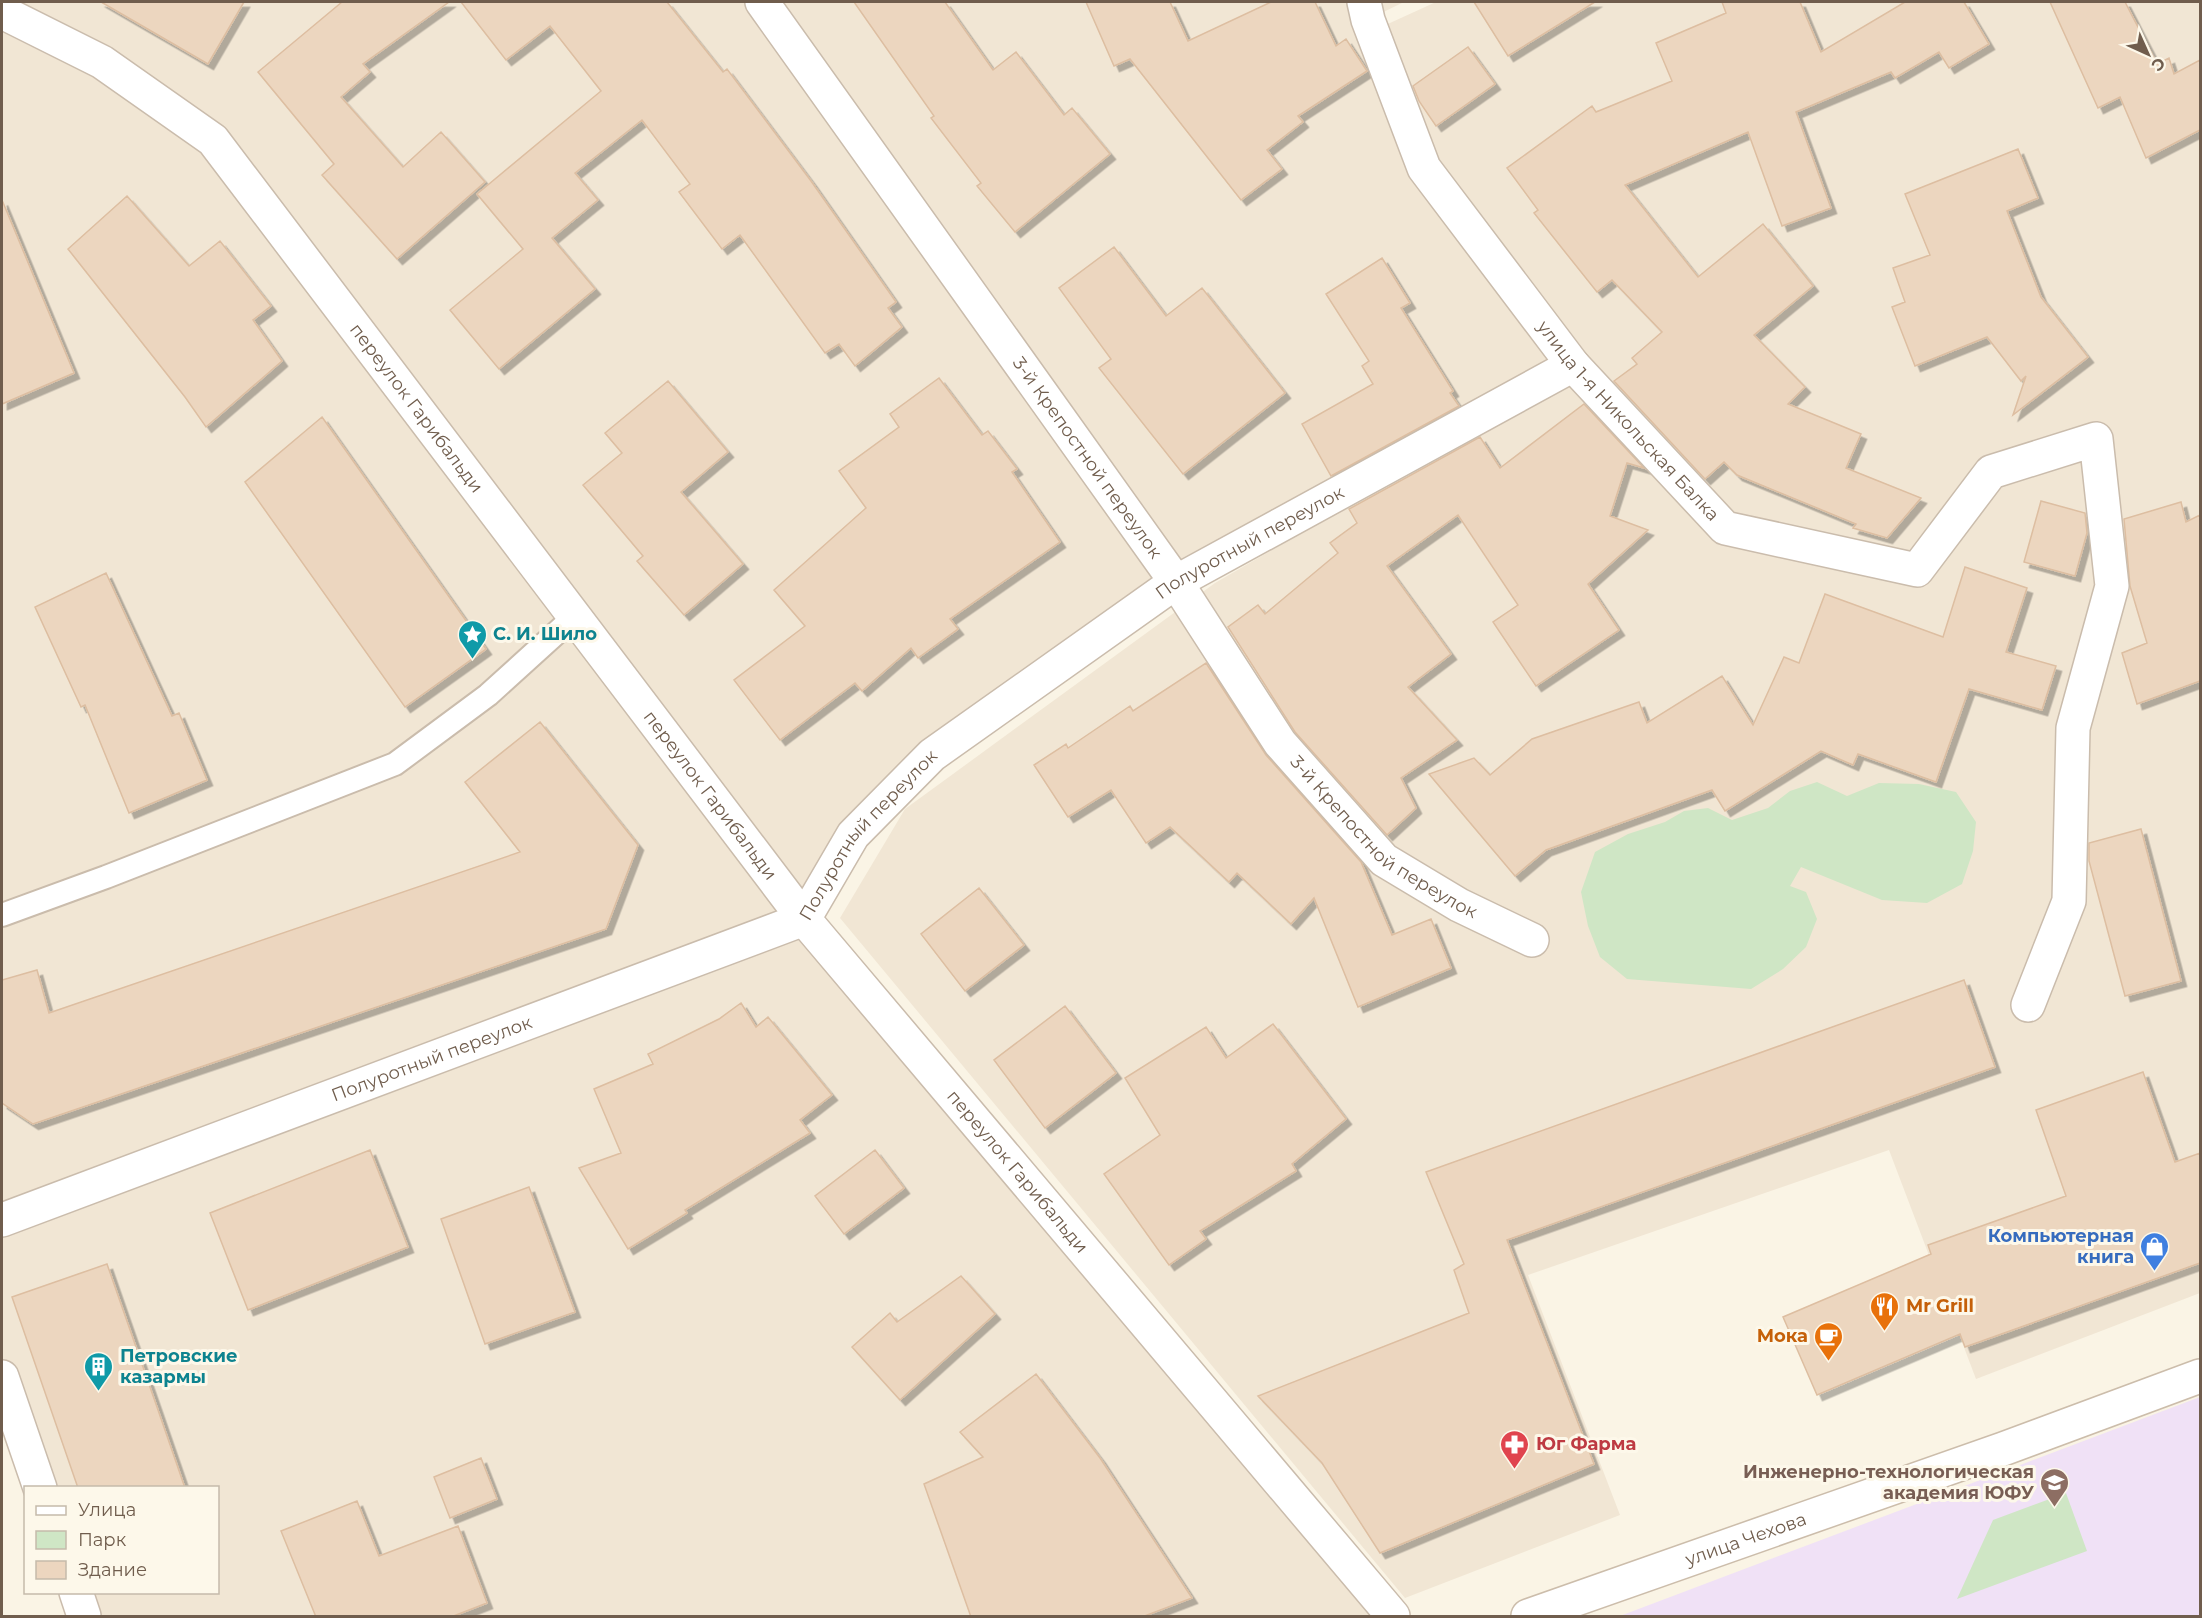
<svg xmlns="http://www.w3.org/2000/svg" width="2202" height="1618" font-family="Montserrat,sans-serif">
<defs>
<filter id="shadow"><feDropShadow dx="5.5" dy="5.5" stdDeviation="0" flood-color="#0004"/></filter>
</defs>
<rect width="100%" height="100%" fill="#faf4e5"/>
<path fill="#f1e6d4" d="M 2,2 L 1404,2 L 1367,20 L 1423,169 L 1571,365 L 1175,581 L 931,754 L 804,916 L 214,139 Z
M 1436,2 L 2200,2 L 2200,1293 L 1976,1379 L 1889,1150 L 1528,1275 L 1620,1515 L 1405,1598 L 840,918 L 905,809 L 1215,583 L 1588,367 L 1435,159 L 1379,28 Z
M 2,13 L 212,141 L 802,918 L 2,1218 Z
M 804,919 L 1393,1616 L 84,1616 L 76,1593 L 218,1592 L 218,1488 L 40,1487 L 2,1377 L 2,1220 Z"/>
<path fill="#f0e1f6" d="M 2200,1397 L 2200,1616 L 1620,1616 Z"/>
<path fill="#cfe6c5" d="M 1817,782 L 1847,796 L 1879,783 L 1919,784 L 1956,792 L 1976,822 L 1973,851 L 1962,884 L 1927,903 L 1882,900 L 1801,867 L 1790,886 L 1806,892 L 1817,919 L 1806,947 L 1783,969 L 1751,989 L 1627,979 L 1600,957 L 1588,926 L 1581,892 L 1595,852 L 1628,834 L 1665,822 L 1684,811 L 1708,808 L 1732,820 L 1768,808 L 1790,791 Z
M 2066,1493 L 2087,1551 L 1957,1599 L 1993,1520 Z"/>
<path fill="#ecd6bf" stroke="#ddbea1" stroke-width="1.5" filter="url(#shadow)" d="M 101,2 L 244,2 L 208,64 Z
M 342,2 L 449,2 L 363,64 L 370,72 L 341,97 L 403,167 L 441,132 L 485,182 L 397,259 L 322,175 L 334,164 L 258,72 Z
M 461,2 L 667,2 L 723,72 L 727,69 L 811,181 L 896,302 L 888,308 L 902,327 L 855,366 L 839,344 L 825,353 L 740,235 L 722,249 L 679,192 L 690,184 L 642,120 L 575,173 L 598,200 L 552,238 L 595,289 L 499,369 L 450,310 L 523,249 L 477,194 L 601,91 L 550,26 L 506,60 Z
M 854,2 L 945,2 L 993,70 L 1016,52 L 1064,115 L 1072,108 L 1110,154 L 1015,232 L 977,186 L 981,183 L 931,118 L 934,116 Z
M 1086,2 L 1170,2 L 1188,41 L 1271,2 L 1315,2 L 1336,46 L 1346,39 L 1367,71 L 1298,116 L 1303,122 L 1267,150 L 1282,169 L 1241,200 L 1130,59 L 1114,66 Z
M 1474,2 L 1595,2 L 1508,56 Z
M 1722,2 L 1800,2 L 1821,52 L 1905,2 L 1964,2 L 1989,44 L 1949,68 L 1939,52 L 1895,78 L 1891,72 L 1796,112 L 1831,208 L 1782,226 L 1748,132 L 1625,185 L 1698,277 L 1763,224 L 1813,286 L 1754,335 L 1805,387 L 1788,404 L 1861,434 L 1846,468 L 1921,498 L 1887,538 L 1853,528 L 1856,524 L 1737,475 L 1724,462 L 1705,479 L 1614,381 L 1637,364 L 1632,358 L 1662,332 L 1612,280 L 1597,292 L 1534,213 L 1538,210 L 1507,168 L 1592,106 L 1596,112 L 1672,81 L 1656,43 L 1726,13 Z
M 2050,2 L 2125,2 L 2157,64 L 2169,58 L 2174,74 L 2200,60 L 2200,130 L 2146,158 L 2120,97 L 2098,108 Z
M 1468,47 L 1495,84 L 1436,126 L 1419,101 L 1413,86 Z
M 2018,149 L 2038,198 L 2007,211 L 2041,297 L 2088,357 L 2013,415 L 2026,376 L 2021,381 L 1987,337 L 1915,366 L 1892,307 L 1905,302 L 1893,268 L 1930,255 L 1905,194 Z
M 127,196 L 189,266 L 220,241 L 271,306 L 253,320 L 282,361 L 206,427 L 185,397 L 68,249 Z
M 2,200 L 74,373 L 2,404 Z
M 1114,247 L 1166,316 L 1202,288 L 1285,393 L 1183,474 L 1099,368 L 1111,359 L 1059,288 Z
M 1382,258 L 1410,303 L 1401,308 L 1453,391 L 1450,393 L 1459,406 L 1331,476 L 1302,424 L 1373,384 L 1362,366 L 1369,361 L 1326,294 Z
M 939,378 L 982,435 L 988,431 L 1017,469 L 1012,472 L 1060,542 L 950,619 L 958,629 L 918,658 L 911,648 L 862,691 L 855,683 L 780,740 L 734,680 L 805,626 L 774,590 L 866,508 L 839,471 L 899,427 L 890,414 Z
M 668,381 L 728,452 L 681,492 L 743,564 L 684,615 L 637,561 L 643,556 L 583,485 L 622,453 L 605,433 Z
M 1584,404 L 1644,468 L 1627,463 L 1610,516 L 1648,530 L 1588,584 L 1619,630 L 1536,686 L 1493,622 L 1518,605 L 1458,515 L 1387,566 L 1451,654 L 1408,687 L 1457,740 L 1401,778 L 1416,808 L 1387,835 L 1295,732 L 1228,627 L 1258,605 L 1265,614 L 1338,553 L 1330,543 L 1357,523 L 1349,509 L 1480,437 L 1500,468 Z
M 322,417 L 486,649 L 405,707 L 245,482 Z
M 2041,501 L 2085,513 L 2087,533 L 2075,576 L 2024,562 Z
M 2181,502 L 2186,522 L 2200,515 L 2200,681 L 2137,704 L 2122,653 L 2147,643 L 2130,586 L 2124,519 Z
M 1965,567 L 2027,588 L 2006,652 L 2056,666 L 2042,710 L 1969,689 L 1936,782 L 1858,754 L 1853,765 L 1821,751 L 1725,811 L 1712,790 L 1546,850 L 1515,876 L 1429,774 L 1474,758 L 1490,775 L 1532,739 L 1639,702 L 1647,723 L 1722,676 L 1753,725 L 1784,657 L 1799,663 L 1825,594 L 1943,637 Z
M 106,573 L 172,716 L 179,713 L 207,780 L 129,813 L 85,705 L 81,707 L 35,607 Z
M 1206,663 L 1266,755 L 1361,862 L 1392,935 L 1431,919 L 1451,968 L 1358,1007 L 1314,898 L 1291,924 L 1237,873 L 1229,882 L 1170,827 L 1146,843 L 1111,790 L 1068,817 L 1034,765 L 1066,744 L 1068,748 L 1130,706 L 1133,711 Z
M 540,722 L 638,845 L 606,929 L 33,1124 L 2,1103 L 2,980 L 37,970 L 49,1013 L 520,852 L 465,782 Z
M 2141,829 L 2181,981 L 2125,996 L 2089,861 L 2089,843 Z
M 979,888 L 1024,945 L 965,991 L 921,934 Z
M 1964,980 L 1995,1067 L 1507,1240 L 1594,1464 L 1380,1553 L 1322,1463 L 1258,1396 L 1469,1313 L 1454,1270 L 1464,1264 L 1426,1172 Z
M 741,1003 L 756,1027 L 768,1017 L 832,1095 L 800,1120 L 810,1133 L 685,1210 L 687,1213 L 628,1249 L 579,1168 L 621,1153 L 594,1089 L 653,1064 L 648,1054 L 719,1019 Z
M 1065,1006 L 1116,1073 L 1045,1128 L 994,1060 Z
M 1273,1024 L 1346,1119 L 1292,1164 L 1296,1171 L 1200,1231 L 1206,1239 L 1169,1265 L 1104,1174 L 1160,1135 L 1125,1078 L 1206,1027 L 1226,1058 Z
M 2143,1072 L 2175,1162 L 2200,1153 L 2200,1263 L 1965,1347 L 1960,1334 L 1817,1395 L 1783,1317 L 1931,1254 L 1928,1245 L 2066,1196 L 2036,1110 Z
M 370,1150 L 408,1247 L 248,1310 L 210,1213 Z
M 875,1150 L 904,1188 L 844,1234 L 815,1196 Z
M 529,1187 L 575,1312 L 485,1344 L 441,1219 Z
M 107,1264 L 158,1410 L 185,1488 L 78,1488 L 12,1297 Z
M 961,1276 L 995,1314 L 900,1400 L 852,1347 L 890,1313 L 897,1322 Z
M 1036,1374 L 1100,1458 L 1192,1598 L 1142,1617 L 971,1617 L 924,1484 L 983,1457 L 960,1432 Z
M 481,1458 L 497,1499 L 450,1518 L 434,1477 Z
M 357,1501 L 379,1556 L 458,1526 L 487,1603 L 451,1617 L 316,1617 L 281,1531 Z"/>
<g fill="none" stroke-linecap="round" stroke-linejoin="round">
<defs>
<path id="service" d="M 2,915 L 106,877 L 395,764 L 488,695 L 574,617"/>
<g id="minor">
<path id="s1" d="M 762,2 L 1176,582 L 1280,743 L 1384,860 L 1459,905 L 1532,940"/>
<path id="s2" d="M 1364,2 L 1368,20 L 1424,168 L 1573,365 L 1725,528 L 1917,570 L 1991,472 L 2096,439 L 2112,586 L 2073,728 L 2069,901 L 2028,1005"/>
<path id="s3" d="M 2,12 L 102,62 L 213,140 L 804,919 L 1393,1616"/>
<path id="s4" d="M 2,1220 L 804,919 L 853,835 L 932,755 L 1176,582 L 1573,365"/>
<path d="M 2,1377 L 40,1488"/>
<path d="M 76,1592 L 84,1616"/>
</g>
<g id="secondary">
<path id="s5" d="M 1528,1616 L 2003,1449 L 2200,1376"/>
</g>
</defs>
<use href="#service" stroke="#cabcac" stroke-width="26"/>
<use href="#minor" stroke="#cabcac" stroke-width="36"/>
<use href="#secondary" stroke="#ccbdab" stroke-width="36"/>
<use href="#service" stroke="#fff" stroke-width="22"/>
<use href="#minor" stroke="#fff" stroke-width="33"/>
<use href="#secondary" stroke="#fff" stroke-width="33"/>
</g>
<defs>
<symbol id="sight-pin" viewBox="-11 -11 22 30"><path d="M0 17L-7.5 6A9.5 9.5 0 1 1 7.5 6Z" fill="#0f9aa8" stroke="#fdf8ea"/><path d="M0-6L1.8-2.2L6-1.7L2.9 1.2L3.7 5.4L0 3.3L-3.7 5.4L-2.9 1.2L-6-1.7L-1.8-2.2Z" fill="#fff"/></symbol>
<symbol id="shop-pin" viewBox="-11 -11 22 30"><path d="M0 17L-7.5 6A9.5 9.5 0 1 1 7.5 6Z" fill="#3f7fe0" stroke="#fdf8ea"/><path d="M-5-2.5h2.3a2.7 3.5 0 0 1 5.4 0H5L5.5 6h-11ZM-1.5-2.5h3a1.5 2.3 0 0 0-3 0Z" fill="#fff"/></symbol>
<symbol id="restaurant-pin" viewBox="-11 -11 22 30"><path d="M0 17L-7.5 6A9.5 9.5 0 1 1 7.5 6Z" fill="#e8710a" stroke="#fdf8ea"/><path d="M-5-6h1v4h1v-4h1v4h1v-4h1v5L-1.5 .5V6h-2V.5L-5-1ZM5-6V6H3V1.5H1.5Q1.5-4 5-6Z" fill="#fff"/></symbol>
<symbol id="cafe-pin" viewBox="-11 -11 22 30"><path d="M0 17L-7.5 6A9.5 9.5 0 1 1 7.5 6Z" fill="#e8710a" stroke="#fdf8ea"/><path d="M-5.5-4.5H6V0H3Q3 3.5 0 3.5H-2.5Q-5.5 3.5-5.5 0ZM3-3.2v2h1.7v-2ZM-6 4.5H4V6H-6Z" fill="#fff"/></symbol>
<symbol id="building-pin" viewBox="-11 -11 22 30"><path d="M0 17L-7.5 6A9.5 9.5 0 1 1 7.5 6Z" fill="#0f9aa8" stroke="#fdf8ea"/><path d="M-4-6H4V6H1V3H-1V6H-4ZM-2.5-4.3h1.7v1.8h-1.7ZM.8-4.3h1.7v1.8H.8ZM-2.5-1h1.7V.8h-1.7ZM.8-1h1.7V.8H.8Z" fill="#fff"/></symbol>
<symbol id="pharmacy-pin" viewBox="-11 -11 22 30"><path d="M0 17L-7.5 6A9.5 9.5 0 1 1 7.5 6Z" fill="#e0444e" stroke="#fdf8ea"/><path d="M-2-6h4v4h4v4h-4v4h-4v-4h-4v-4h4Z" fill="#fff"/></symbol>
<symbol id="university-pin" viewBox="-11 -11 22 30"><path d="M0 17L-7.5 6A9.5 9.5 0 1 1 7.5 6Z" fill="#8d6e63" stroke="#fdf8ea"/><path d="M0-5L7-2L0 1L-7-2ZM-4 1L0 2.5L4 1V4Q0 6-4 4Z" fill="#fff"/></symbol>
</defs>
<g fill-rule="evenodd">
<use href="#sight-pin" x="456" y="618" width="33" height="45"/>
<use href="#shop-pin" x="2138" y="1230" width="33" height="45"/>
<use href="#restaurant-pin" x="1868" y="1290" width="33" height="45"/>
<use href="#cafe-pin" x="1812" y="1320" width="33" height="45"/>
<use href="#building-pin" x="82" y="1350" width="33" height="45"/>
<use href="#pharmacy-pin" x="1498" y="1428" width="33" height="45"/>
<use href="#university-pin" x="2038" y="1466" width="33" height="45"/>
</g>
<g text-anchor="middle" stroke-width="6" stroke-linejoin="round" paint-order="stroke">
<g font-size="18" fill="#705d4d" stroke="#fdf8ea">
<text dy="6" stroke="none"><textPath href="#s3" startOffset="584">переулок Гарибальди</textPath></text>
<text dy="6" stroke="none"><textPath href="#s2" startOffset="502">улица 1-я Никольская Балка</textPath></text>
<text dy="6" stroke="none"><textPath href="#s1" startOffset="560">3-й Крепостной переулок</textPath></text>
<text dy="6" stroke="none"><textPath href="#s4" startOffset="1449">Полуротный переулок</textPath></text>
<text dy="6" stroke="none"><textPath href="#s3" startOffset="1070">переулок Гарибальди</textPath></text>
<text dy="6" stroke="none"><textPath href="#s1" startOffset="1046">3-й Крепостной переулок</textPath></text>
<text dy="6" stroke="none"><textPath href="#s4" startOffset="963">Полуротный переулок</textPath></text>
<text dy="6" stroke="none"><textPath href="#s4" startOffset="459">Полуротный переулок</textPath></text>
<text dy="6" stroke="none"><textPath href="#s3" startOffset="1556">переулок Гарибальди</textPath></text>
<text dy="6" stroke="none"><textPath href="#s5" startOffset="231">улица Чехова</textPath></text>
</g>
<g font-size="18" font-weight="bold" fill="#0d838f" stroke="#fdf8ea" text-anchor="start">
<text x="493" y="640">С. И. Шило</text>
<text x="120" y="1362">Петровские<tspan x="120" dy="21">казармы</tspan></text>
</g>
<g font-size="18" font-weight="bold" fill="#366cbe" stroke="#fdf8ea" text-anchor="end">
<text x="2134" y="1242">Компьютерная<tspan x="2134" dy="21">книга</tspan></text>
</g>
<g font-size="18" font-weight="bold" fill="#c56008" stroke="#fdf8ea" text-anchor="start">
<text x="1906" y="1312">Mr Grill</text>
<text x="1808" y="1342" text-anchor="end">Мока</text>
</g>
<g font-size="18" font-weight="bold" fill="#be3a42" stroke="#fdf8ea" text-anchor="start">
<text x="1536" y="1450">Юг Фарма</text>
</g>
<g font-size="18" font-weight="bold" fill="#785e54" stroke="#fdf8ea" text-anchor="end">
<text x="2034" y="1478">Инженерно-технологическая<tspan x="2034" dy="21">академия ЮФУ</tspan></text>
</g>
</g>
<rect width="2202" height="1618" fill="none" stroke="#705d4d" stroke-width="6"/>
<rect x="24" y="1486" width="195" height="108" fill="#fdf8ea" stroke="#c5baab" stroke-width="1.5"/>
<rect x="36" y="1506" width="30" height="9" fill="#ffffff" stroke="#c5baab" stroke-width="1.5"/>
<text x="78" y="1516" font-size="18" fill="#705d4d">Улица</text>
<rect x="36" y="1531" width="30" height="18" fill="#cfe6c5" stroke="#c5baab" stroke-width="1.5"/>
<text x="78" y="1546" font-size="18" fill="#705d4d">Парк</text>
<rect x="36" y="1561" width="30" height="18" fill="#ecd6bf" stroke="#c5baab" stroke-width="1.5"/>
<text x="78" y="1576" font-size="18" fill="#705d4d">Здание</text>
<g transform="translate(2148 54) rotate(135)" stroke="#fdf8ea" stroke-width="4.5" paint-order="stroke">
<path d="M0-4.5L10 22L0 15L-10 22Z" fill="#705d4d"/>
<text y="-9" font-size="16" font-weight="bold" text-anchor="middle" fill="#705d4d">С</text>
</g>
</svg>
